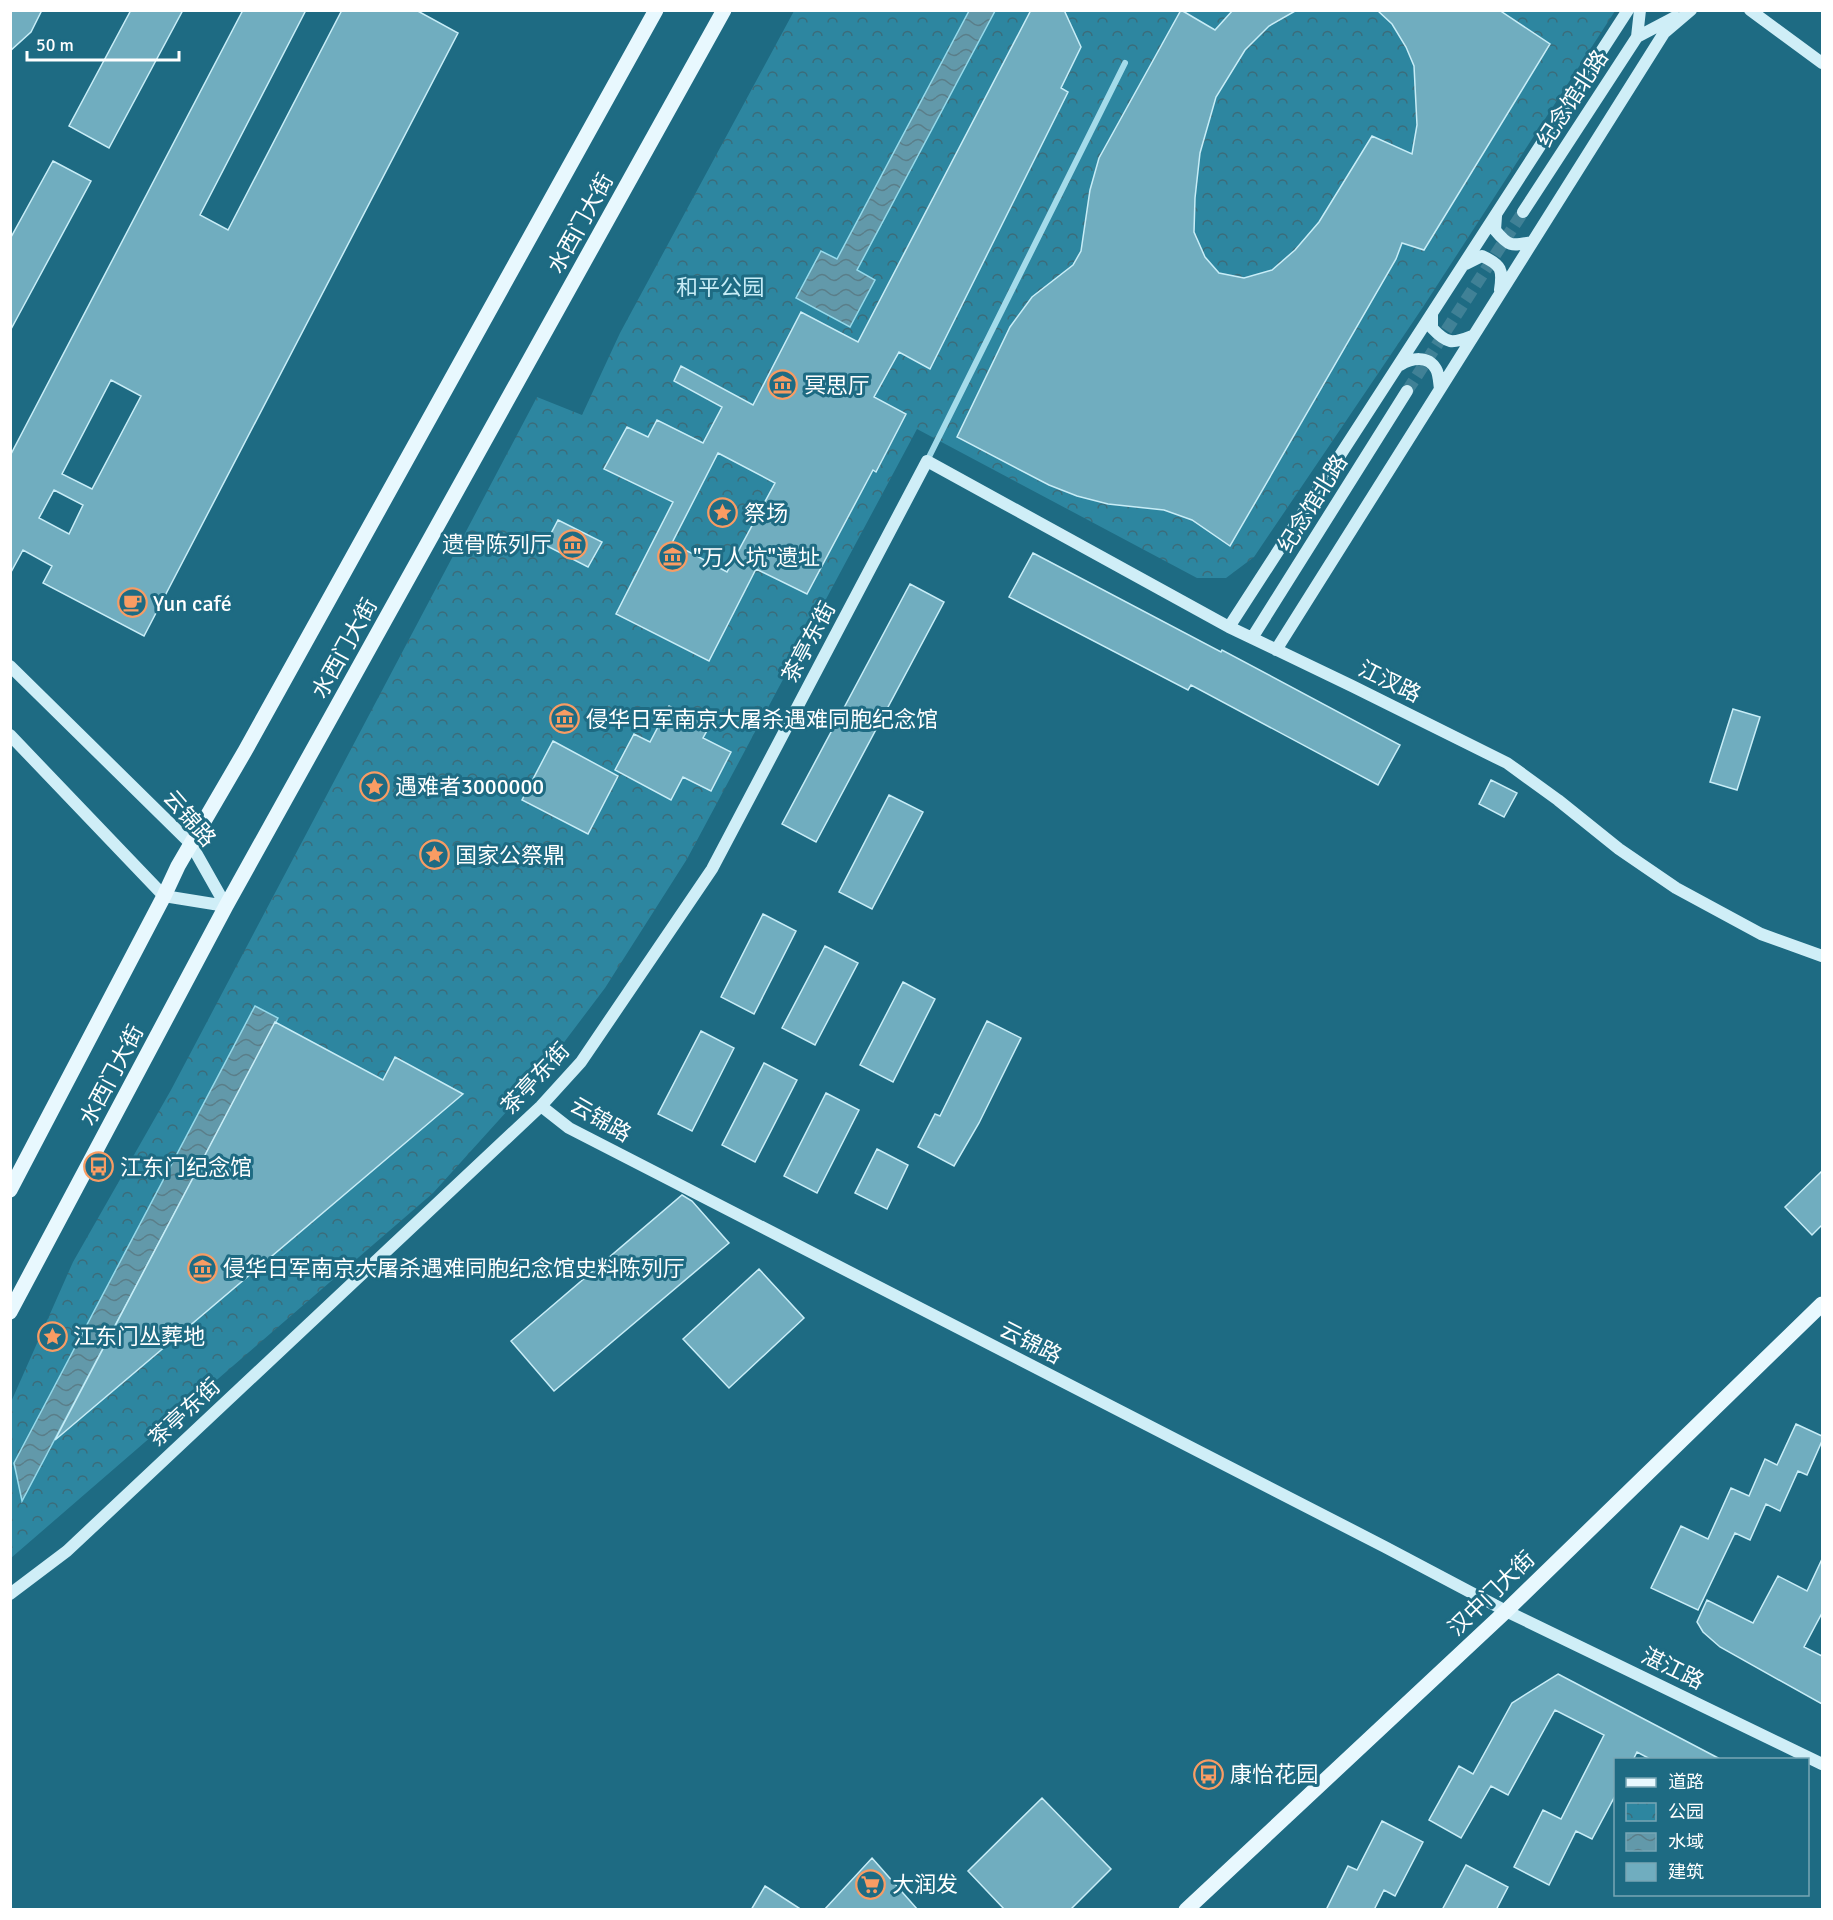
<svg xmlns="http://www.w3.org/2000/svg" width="1833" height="1920" font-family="Signika,'Noto Sans SC',sans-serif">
<defs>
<pattern id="park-crowns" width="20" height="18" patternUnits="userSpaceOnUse" patternTransform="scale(1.5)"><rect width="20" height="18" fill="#2d86a0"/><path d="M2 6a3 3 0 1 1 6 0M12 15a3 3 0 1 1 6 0" fill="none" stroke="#3b6c7a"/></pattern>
<pattern id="water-waves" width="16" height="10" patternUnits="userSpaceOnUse" patternTransform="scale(1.5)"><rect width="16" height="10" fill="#6299aa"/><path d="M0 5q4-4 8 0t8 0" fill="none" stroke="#5a7e89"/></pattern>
</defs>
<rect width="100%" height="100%" fill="#1e6b83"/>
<path fill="url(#park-crowns)" d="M 794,11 L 1615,11 L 1423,307 L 1254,557 L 1226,578 L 1197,578 L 917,429 L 687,859 L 605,988 L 537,1078 L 433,1193 L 11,1558 L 11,1402 L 73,1262 L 171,1090 L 537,397 L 582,415 L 620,333 Z"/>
<path fill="url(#water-waves)" stroke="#97daeb" stroke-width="1.5" d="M 969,11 L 995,11 L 857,270 L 875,280 L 850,327 L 796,298 L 821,251 L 837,259 Z
M 255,1006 L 278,1018 L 22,1501 L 14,1463 Z"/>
<path fill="#70adbf" stroke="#c8edf7" stroke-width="1.5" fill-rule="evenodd" d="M 10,10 L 42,10 L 31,32 L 10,51 Z
M 131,10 L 183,10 L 109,148 L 69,126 Z
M 243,10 L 306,10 L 200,215 L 228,230 L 342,10 L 416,10 L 458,33 L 144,636 L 43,583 L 52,566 L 23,550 L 10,574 L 10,456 ZM 111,380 L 141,396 L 92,489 L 62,474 ZM 54,490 L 83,505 L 69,534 L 39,518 Z
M 1031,10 L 1064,10 L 1081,47 L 1061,88 L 1068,92 L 930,369 L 899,352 L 874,397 L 906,414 L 876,472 L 873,470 L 807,594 L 756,569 L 709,661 L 616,614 L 673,502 L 604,469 L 627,427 L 648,437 L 657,420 L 703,443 L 722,407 L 674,381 L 681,366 L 753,405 L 801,312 L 858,342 ZM 718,453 L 775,483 L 727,572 L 672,543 Z
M 1181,10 L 1215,30 L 1233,10 L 1297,10 L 1269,26 L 1245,50 L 1216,97 L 1200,153 L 1195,198 L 1194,232 L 1205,257 L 1219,273 L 1244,278 L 1272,270 L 1295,250 L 1319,222 L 1372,136 L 1412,154 L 1417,125 L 1414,66 L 1406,47 L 1392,24 L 1377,10 L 1499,10 L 1550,44 L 1424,250 L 1402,243 L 1396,259 L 1230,546 L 1192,520 L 1164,510 L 1108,504 L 1077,496 L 1049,485 L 957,437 L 1010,327 L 1032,297 L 1073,265 L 1081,251 L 1090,190 L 1099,158 Z
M 53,161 L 91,181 L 10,331 L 10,239 Z
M 558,520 L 602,542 L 588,567 L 545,545 Z
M 1033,553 L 1221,652 L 1222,650 L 1400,745 L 1378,785 L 1191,685 L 1188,690 L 1009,597 Z
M 910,584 L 944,602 L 816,842 L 782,824 Z
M 669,706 L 709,727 L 703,738 L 731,752 L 711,791 L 683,777 L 671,800 L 615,770 L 634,734 L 650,742 Z
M 1733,709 L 1760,717 L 1737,790 L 1710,782 Z
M 553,741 L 618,776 L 588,834 L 522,800 Z
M 1491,780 L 1517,793 L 1504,817 L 1479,804 Z
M 889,795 L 923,812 L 872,909 L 839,892 Z
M 763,914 L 796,931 L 754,1014 L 721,997 Z
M 825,946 L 858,963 L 815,1045 L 782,1028 Z
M 903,982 L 935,999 L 893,1082 L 860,1065 Z
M 987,1021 L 1021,1038 L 979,1123 L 954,1166 L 918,1147 L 935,1114 L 940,1116 Z
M 275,1022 L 383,1080 L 395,1057 L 463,1094 L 55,1440 Z
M 701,1031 L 734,1048 L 692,1131 L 658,1114 Z
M 764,1063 L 797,1080 L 755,1162 L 722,1145 Z
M 826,1093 L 859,1110 L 817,1193 L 784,1176 Z
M 877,1149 L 908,1165 L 887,1209 L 855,1193 Z
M 1822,1171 L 1822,1225 L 1812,1235 L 1785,1207 Z
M 682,1195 L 692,1201 L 729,1243 L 554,1391 L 511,1341 Z
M 759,1269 L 804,1318 L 729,1388 L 683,1339 Z
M 1796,1424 L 1822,1436 L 1822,1441 L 1807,1475 L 1798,1471 L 1780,1511 L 1766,1504 L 1750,1540 L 1735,1533 L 1698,1610 L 1651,1588 L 1681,1526 L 1708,1539 L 1731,1488 L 1749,1496 L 1765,1459 L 1777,1465 Z
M 1822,1559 L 1822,1613 L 1804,1647 L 1822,1656 L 1822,1704 L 1720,1647 L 1703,1632 L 1697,1622 L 1707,1600 L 1753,1623 L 1778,1576 L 1807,1591 Z
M 1558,1674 L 1722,1760 L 1652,1760 L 1637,1752 L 1633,1760 L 1616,1760 L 1616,1794 L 1592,1839 L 1576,1831 L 1549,1885 L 1514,1867 L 1543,1810 L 1561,1819 L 1604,1735 L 1555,1710 L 1508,1795 L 1491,1786 L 1461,1838 L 1429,1820 L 1459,1766 L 1473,1774 L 1512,1703 Z
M 1042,1798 L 1111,1869 L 1070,1910 L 1005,1910 L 968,1871 Z
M 1382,1821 L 1423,1842 L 1395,1896 L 1384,1890 L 1374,1910 L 1326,1910 L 1348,1866 L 1357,1870 Z
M 872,1858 L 918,1910 L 824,1910 Z
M 1466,1865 L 1508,1887 L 1496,1910 L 1442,1910 Z
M 765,1886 L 802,1910 L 751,1910 Z"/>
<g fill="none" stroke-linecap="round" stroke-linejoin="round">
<path stroke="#408196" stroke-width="12" stroke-dasharray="12 6" stroke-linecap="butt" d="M 1407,391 L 1523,212"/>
<path stroke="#a4dbea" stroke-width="6" d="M 927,461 L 1125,63"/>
<path stroke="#cfeef7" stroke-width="12" d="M 1750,10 L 1822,63
M 1637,37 L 1675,17
M 1523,212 L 1637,37 L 1640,10
M 1496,216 L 1495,230 C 1509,247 1511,246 1532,242
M 1466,264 L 1482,256 C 1502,265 1503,270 1500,290
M 1432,314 L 1432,328 C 1447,344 1452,344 1472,336
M 1400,365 C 1412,358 1428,355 1436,369 C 1439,374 1439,383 1440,389
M 1229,627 L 1628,10
M 1252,638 L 1407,391
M 1276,650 L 1664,33 L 1691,10
M 10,666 L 191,844 L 226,906
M 10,735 L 164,896 L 226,906
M 541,1106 L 569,1128 L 1385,1547 L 1506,1611 L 1822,1764
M 10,1594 L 67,1551 L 541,1106 L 581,1062 L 712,869 L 927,461 L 1229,627 L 1352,686 L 1507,763 L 1558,800 L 1619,849 L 1676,888 L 1761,934 L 1822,956"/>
<path stroke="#e8f8fe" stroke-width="15" d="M 10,1190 L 164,896 L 178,866 L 245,751 L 656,10
M 10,1312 L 226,906 L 724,10
M 1186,1910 L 1506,1611 L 1822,1304"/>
</g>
<defs>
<symbol id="museum-ring" viewBox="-11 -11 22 22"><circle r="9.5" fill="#1e6b83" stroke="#f99c63" stroke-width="1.5"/><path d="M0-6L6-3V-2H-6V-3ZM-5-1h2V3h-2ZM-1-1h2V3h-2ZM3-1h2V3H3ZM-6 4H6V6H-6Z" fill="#f99c63"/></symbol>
<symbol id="sight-ring" viewBox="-11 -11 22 22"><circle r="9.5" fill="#1e6b83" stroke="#f99c63" stroke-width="1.5"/><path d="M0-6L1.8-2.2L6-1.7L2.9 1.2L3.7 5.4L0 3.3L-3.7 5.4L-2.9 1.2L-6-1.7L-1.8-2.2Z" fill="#f99c63"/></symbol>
<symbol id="cafe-ring" viewBox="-11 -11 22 22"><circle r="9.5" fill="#1e6b83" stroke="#f99c63" stroke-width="1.5"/><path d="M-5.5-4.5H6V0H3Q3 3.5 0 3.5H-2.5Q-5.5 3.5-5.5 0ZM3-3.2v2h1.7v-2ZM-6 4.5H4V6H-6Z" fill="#f99c63"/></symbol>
<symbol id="bus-ring" viewBox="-11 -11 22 22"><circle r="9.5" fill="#1e6b83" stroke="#f99c63" stroke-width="1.5"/><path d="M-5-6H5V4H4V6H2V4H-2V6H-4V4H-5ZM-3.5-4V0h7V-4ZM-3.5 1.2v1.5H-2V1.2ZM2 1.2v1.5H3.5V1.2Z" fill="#f99c63"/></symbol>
<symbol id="supermarket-ring" viewBox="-11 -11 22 22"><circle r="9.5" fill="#1e6b83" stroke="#f99c63" stroke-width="1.5"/><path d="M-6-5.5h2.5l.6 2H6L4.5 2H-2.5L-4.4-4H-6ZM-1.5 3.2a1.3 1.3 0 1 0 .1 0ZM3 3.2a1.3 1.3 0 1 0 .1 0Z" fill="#f99c63"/></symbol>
</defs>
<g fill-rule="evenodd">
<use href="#museum-ring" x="766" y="368" width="33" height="33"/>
<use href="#sight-ring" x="706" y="496" width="33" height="33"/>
<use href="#museum-ring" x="556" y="528" width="33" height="33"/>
<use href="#museum-ring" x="656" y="540" width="33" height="33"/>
<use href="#cafe-ring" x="116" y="586" width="33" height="33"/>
<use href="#museum-ring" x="548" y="702" width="33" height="33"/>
<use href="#sight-ring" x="358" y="770" width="33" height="33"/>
<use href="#sight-ring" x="418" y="838" width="33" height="33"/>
<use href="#bus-ring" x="82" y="1150" width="33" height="33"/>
<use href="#museum-ring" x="186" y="1252" width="33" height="33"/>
<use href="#sight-ring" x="36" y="1320" width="33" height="33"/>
<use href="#bus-ring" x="1192" y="1758" width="33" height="33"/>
<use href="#supermarket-ring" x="854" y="1868" width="33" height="33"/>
</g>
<g text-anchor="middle" stroke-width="6" stroke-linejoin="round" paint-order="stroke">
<g font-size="22" fill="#fff" stroke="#1e6b83">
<text transform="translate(1572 98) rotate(-57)" y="8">纪念馆北路</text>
<text transform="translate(580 223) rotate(-61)" y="8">水西门大街</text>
<text transform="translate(1312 503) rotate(-58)" y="8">纪念馆北路</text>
<text transform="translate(808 642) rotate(-62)" y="8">茶亭东街</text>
<text transform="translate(344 648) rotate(-61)" y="8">水西门大街</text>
<text transform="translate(1390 681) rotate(26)" y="8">江汊路</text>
<text transform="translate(190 818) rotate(49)" y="8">云锦路</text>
<text transform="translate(111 1075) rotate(-62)" y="8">水西门大街</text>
<text transform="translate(535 1078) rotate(-47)" y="8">茶亭东街</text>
<text transform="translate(601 1119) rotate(30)" y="8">云锦路</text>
<text transform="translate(1031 1342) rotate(27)" y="8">云锦路</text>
<text transform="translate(184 1412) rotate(-43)" y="8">茶亭东街</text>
<text transform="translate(1491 1593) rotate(-44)" y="8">汉中门大街</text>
<text transform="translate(1673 1668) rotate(26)" y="8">湛江路</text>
</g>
<g font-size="22" fill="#c8edf7" stroke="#1e6b83">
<text x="720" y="295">和平公园</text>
</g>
<g font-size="22" fill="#fff" stroke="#1e6b83" text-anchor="start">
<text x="804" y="393">冥思厅</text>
<text x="744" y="521">祭场</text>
<text x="552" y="552" text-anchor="end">遗骨陈列厅</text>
<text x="693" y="565">"万人坑"遗址</text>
<text x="153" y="611">Yun café</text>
<text x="586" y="727">侵华日军南京大屠杀遇难同胞纪念馆</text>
<text x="395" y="794">遇难者3000000</text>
<text x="455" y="863">国家公祭鼎</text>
<text x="120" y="1175">江东门纪念馆</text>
<text x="223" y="1276">侵华日军南京大屠杀遇难同胞纪念馆史料陈列厅</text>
<text x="73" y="1344">江东门丛葬地</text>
<text x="1230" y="1782">康怡花园</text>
<text x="892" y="1892">大润发</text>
</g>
</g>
<rect width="1833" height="1920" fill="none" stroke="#ffffff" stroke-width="24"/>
<rect x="1614" y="1758" width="195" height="138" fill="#1e6b83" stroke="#78a6b5" stroke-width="1.5"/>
<rect x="1626" y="1778" width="30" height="9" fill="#e8f8fe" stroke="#78a6b5" stroke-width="1.5"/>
<text x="1668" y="1788" font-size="18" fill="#ffffff">道路</text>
<rect x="1626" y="1803" width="30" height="18" fill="url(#park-crowns)" stroke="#78a6b5" stroke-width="1.5"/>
<text x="1668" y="1818" font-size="18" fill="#ffffff">公园</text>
<rect x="1626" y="1833" width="30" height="18" fill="url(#water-waves)" stroke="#78a6b5" stroke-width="1.5"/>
<text x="1668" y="1848" font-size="18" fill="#ffffff">水域</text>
<rect x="1626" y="1863" width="30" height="18" fill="#70adbf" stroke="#78a6b5" stroke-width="1.5"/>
<text x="1668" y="1878" font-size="18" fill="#ffffff">建筑</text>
<path d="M27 51v9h152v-9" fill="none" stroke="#ffffff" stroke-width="3"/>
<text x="36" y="51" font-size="18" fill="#ffffff" stroke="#1e6b83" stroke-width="4.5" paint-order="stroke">50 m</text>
</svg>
